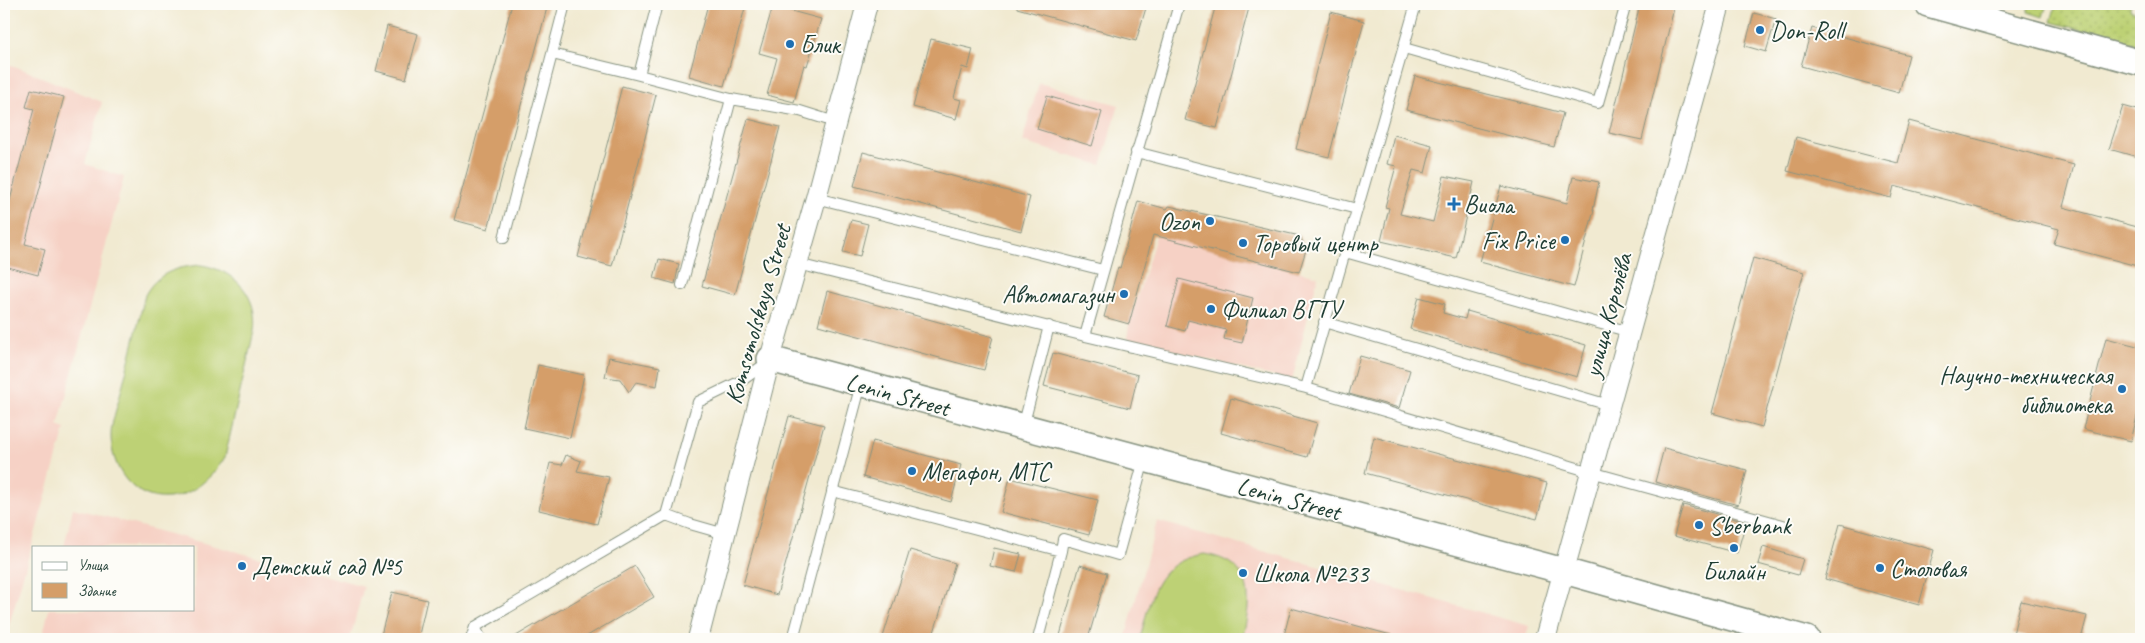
<svg xmlns="http://www.w3.org/2000/svg" width="2145" height="643" font-family="Caveat,sans-serif">
<defs>
<pattern id="grass-dots" width="8" height="8" patternUnits="userSpaceOnUse" patternTransform="scale(1.25)"><rect width="8" height="8" fill="#bdd175"/><path d="M2 2h.1M6 6h.1" fill="none" stroke="#a2b466" stroke-width="1.8" stroke-linecap="round"/></pattern>
</defs>
<rect width="100%" height="100%" fill="#fdfcf7"/>
<filter id="ink" filterUnits="userSpaceOnUse"><feTurbulence type="fractalNoise" baseFrequency=".02" numOctaves="2"/><feDisplacementMap in="SourceGraphic" scale="10" xChannelSelector="R" yChannelSelector="G"/><feConvolveMatrix kernelMatrix="1 2 1 2 8 2 1 2 1" color-interpolation-filters="sRGB"/></filter>
<filter id="wash" filterUnits="userSpaceOnUse"><feTurbulence type="fractalNoise" baseFrequency=".0096" numOctaves="4" result="noise"/><feDisplacementMap in="SourceGraphic" scale="20" xChannelSelector="R" yChannelSelector="G"/><feGaussianBlur stdDeviation="1.12" result="paint"/><feColorMatrix in="noise" values="0 0 0 0 0 0 0 0 0 0 0 0 0 0 0 0 0 1.4 0 .05"/><feComposite in="paint" operator="in"/></filter>
<g filter="url(#wash)">
<rect width="100%" height="100%" fill="#f1ead1"/>
<path fill="#f6d1c5" d="M 12,65 L 102,102 L 85,164 L 124,177 L 58,426 L 65,429 L 5,639 L 4,639 L 4,66 Z
M 1039,83 L 1119,105 L 1101,165 L 1022,142 Z
M 1156,236 L 1318,276 L 1292,381 L 1127,339 L 1129,324 Z
M 73,508 L 364,586 L 350,639 L 42,639 L 49,609 L 194,609 L 194,547 L 64,547 Z
M 1157,521 L 1529,626 L 1525,639 L 1125,639 Z"/>
<path fill="url(#grass-dots)" stroke="#6e8754" d="M 2030,4 L 2047,4 L 2043,17 L 2028,12 Z
M 2056,4 L 2131,4 L 2130,10 L 2141,13 L 2141,33 L 2138,45 L 2051,22 Z"/>
<path fill="#bdd175" stroke="#6e8754" d="M 201,265 C 234,270 259,295 254,331 L 225,457 C 213,477 192,496 168,498 C 133,501 111,468 111,436 C 111,423 117,408 120,395 C 129,362 137,329 145,295 C 157,273 176,267 201,265 Z
M 1204,554 C 1254,562 1253,598 1242,639 L 1140,639 C 1151,598 1154,562 1204,554 Z"/>
<g id="blocks">
<path fill="#d59e69" d="M 512,4 L 548,4 L 488,229 L 454,220 Z
M 708,4 L 746,4 L 724,86 L 689,76 Z
M 1017,4 L 1131,4 L 1146,8 L 1136,41 L 1017,8 Z
M 1216,4 L 1250,4 L 1217,128 L 1185,120 Z
M 1640,4 L 1675,4 L 1642,140 L 1609,133 Z
M 773,6 L 821,19 L 807,66 L 804,65 L 794,102 L 767,95 L 777,58 L 759,53 Z
M 1331,12 L 1364,21 L 1329,157 L 1296,149 Z
M 1754,13 L 1776,19 L 1766,52 L 1745,46 Z
M 387,26 L 418,34 L 406,79 L 376,71 Z
M 1812,28 L 1909,55 L 1899,93 L 1801,66 Z
M 931,39 L 973,49 L 968,69 L 962,67 L 954,98 L 961,100 L 956,119 L 913,107 Z
M 1415,76 L 1563,113 L 1554,147 L 1406,110 Z
M 622,86 L 656,95 L 612,266 L 578,257 Z
M 31,89 L 64,97 L 25,244 L 45,249 L 38,275 L 4,266 L 4,223 L 34,109 L 26,107 Z
M 1047,96 L 1102,112 L 1092,146 L 1037,129 Z
M 2123,106 L 2141,111 L 2141,158 L 2109,149 Z
M 748,119 L 780,127 L 735,295 L 702,286 Z
M 1909,121 L 2074,165 L 2063,207 L 2141,228 L 2141,267 L 2054,244 L 2059,229 L 1894,186 L 1891,198 L 1787,171 L 1796,137 L 1898,163 Z
M 1394,135 L 1432,145 L 1425,173 L 1413,170 L 1400,214 L 1433,222 L 1444,176 L 1474,182 L 1456,258 L 1381,241 L 1389,208 L 1385,207 L 1396,166 L 1387,164 Z
M 863,152 L 1030,197 L 1021,231 L 854,186 Z
M 1573,177 L 1599,182 L 1593,210 L 1594,210 L 1574,287 L 1480,262 L 1501,186 L 1567,203 Z
M 1138,201 L 1167,209 L 1169,206 L 1300,236 L 1306,250 L 1299,272 L 1153,235 L 1129,324 L 1104,317 L 1118,267 L 1120,268 Z
M 851,220 L 868,224 L 860,256 L 843,252 Z
M 1753,258 L 1804,272 L 1762,427 L 1712,413 Z
M 659,259 L 679,264 L 675,284 L 654,278 Z
M 1179,279 L 1253,298 L 1242,343 L 1224,339 L 1226,330 L 1188,320 L 1185,331 L 1167,326 Z
M 827,291 L 993,337 L 984,370 L 818,325 Z
M 1419,297 L 1445,304 L 1443,313 L 1465,319 L 1467,311 L 1586,345 L 1577,377 L 1410,329 Z
M 2106,338 L 2141,347 L 2141,400 L 2131,441 L 2083,429 Z
M 1053,353 L 1138,375 L 1130,408 L 1044,386 Z
M 1360,356 L 1410,370 L 1399,408 L 1349,394 Z
M 609,357 L 660,367 L 657,386 L 636,382 L 629,392 L 620,379 L 605,377 Z
M 538,365 L 584,375 L 570,438 L 524,428 Z
M 1231,398 L 1317,423 L 1307,457 L 1221,433 Z
M 789,416 L 824,425 L 777,595 L 743,585 Z
M 1374,437 L 1547,483 L 1537,519 L 1365,473 Z
M 873,441 L 961,465 L 951,502 L 863,477 Z
M 1664,448 L 1747,470 L 1738,505 L 1655,482 Z
M 566,455 L 581,461 L 577,471 L 609,477 L 597,524 L 539,510 L 550,463 L 562,465 Z
M 1010,478 L 1098,500 L 1089,535 L 1001,512 Z
M 1683,505 L 1746,522 L 1737,553 L 1674,536 Z
M 1840,524 L 1934,550 L 1919,605 L 1825,579 Z
M 1763,547 L 1803,559 L 1798,575 L 1758,564 Z
M 994,548 L 1021,554 L 1016,572 L 990,566 Z
M 910,550 L 955,563 L 932,639 L 891,639 L 883,637 Z
M 1080,565 L 1107,573 L 1088,639 L 1059,639 Z
M 635,566 L 654,597 L 582,639 L 511,639 Z
M 392,592 L 427,600 L 418,639 L 380,639 Z
M 2021,601 L 2087,616 L 2081,639 L 2037,639 L 2013,634 Z
M 1291,608 L 1391,635 L 1391,639 L 1283,639 Z"/>
</g>
</g>
<g filter="url(#ink)">
<use href="#blocks" fill-opacity="0" stroke="#889482" stroke-width="1"/>
<g fill="none" stroke-linecap="round" stroke-linejoin="round">
<defs>
<path id="service" d="M 657,4 L 639,75 L 731,99 L 800,111 L 835,122
M 1416,4 L 1306,388 L 1591,472 L 1783,525
M 1404,48 L 1598,103 L 1626,4
M 552,54 L 639,75
M 1136,152 L 1357,209
M 816,198 L 1103,270
M 504,238 L 565,4
M 1345,252 L 1630,332
M 798,264 L 1085,336 L 1179,4
M 682,285 L 731,99
M 1324,322 L 1609,405
M 1085,336 L 1306,388
M 1023,427 L 1049,326
M 832,491 L 1061,551 L 1038,639
M 725,534 L 690,524 L 666,515 L 698,402 L 741,381 L 768,362
M 1061,551 L 1063,539 L 1118,555 L 1144,460
M 475,627 L 481,639
M 471,639 L 475,627 L 666,515
M 793,639 L 861,384"/>
<path id="minor" d="M 698,639 L 770,359 L 816,198 L 867,4
M 1545,639 L 1720,4"/>
<path id="tertiary" d="M 1928,4 L 2141,63
M 770,359 L 1564,571 L 1807,639"/>
</defs>
<use href="#service" stroke="#889482" stroke-width="12"/>
<use href="#minor" stroke="#889482" stroke-width="22"/>
<use href="#tertiary" stroke="#889482" stroke-width="28"/>
<use href="#service" stroke="#fff" stroke-width="10"/>
<use href="#minor" stroke="#fff" stroke-width="20"/>
<use href="#tertiary" stroke="#fff" stroke-width="25"/>
</g>
</g>
<g fill="#1f6fb2" stroke="#fdfcf7" stroke-width="2">
<circle cx="1760" cy="30" r="5"/>
<circle cx="790" cy="44" r="5"/>
<path d="M1451.5 196.5h5v5h5v5h-5v5h-5v-5h-5v-5h5z"/>
<circle cx="1210" cy="221" r="5"/>
<circle cx="1565" cy="240" r="5"/>
<circle cx="1243" cy="243" r="5"/>
<circle cx="1124" cy="294" r="5"/>
<circle cx="1211" cy="309" r="5"/>
<circle cx="2122" cy="389" r="5"/>
<circle cx="912" cy="471" r="5"/>
<circle cx="1699" cy="525" r="5"/>
<circle cx="1734" cy="548" r="5"/>
<circle cx="242" cy="566" r="5"/>
<circle cx="1880" cy="568" r="5"/>
<circle cx="1243" cy="573" r="5"/>
</g>
<g text-anchor="middle" stroke-width="4" stroke-linejoin="round" paint-order="stroke">
<g font-size="25" fill="#1f3d34" stroke="#fdfcf7" text-anchor="start">
<text x="1770" y="39">Don-Roll</text>
<text x="800" y="53">Блик</text>
<text x="1464" y="213">Виола</text>
<text x="1200" y="230" text-anchor="end">Ozon</text>
<text x="1555" y="249" text-anchor="end">Fix Price</text>
<text x="1253" y="252">Торовый центр</text>
<text x="1114" y="303" text-anchor="end">Автомагазин</text>
<text x="1221" y="318">Филиал ВГТУ</text>
<text x="2112" y="384" text-anchor="end">Научно-техническая<tspan x="2112" dy="29">библиотека</tspan></text>
<text x="922" y="480">Мегафон, МТС</text>
<text x="1709" y="534">Sberbank</text>
<text x="252" y="575">Детский сад №5</text>
<text x="1890" y="577">Столовая</text>
<text x="1734" y="580" text-anchor="middle">Билайн</text>
<text x="1253" y="582">Школа №233</text>
</g>
<g font-size="25" fill="#1f3d34" stroke="#fdfcf7">
<text transform="translate(757 314) rotate(-74)" y="9">Komsomolskaya Street</text>
<text transform="translate(1607 315) rotate(-75)" y="9">улица Королёва</text>
<text transform="translate(898 394) rotate(15)" y="9">Lenin Street</text>
<text transform="translate(1289 498) rotate(15)" y="9">Lenin Street</text>
</g>
</g>
<rect width="2145" height="643" fill="none" stroke="#fdfcf7" stroke-width="20"/>
<rect x="32" y="546" width="162" height="65" fill="#fdfcf7" stroke="#a4b0a9"/>
<rect x="42" y="562" width="25" height="8" fill="#ffffff" stroke="#a4b0a9"/>
<text x="78" y="570" font-size="15" fill="#1f3d34">Улица</text>
<rect x="42" y="583" width="25" height="15" fill="#d59e69" stroke="#a4b0a9"/>
<text x="78" y="596" font-size="15" fill="#1f3d34">Здание</text>
</svg>
